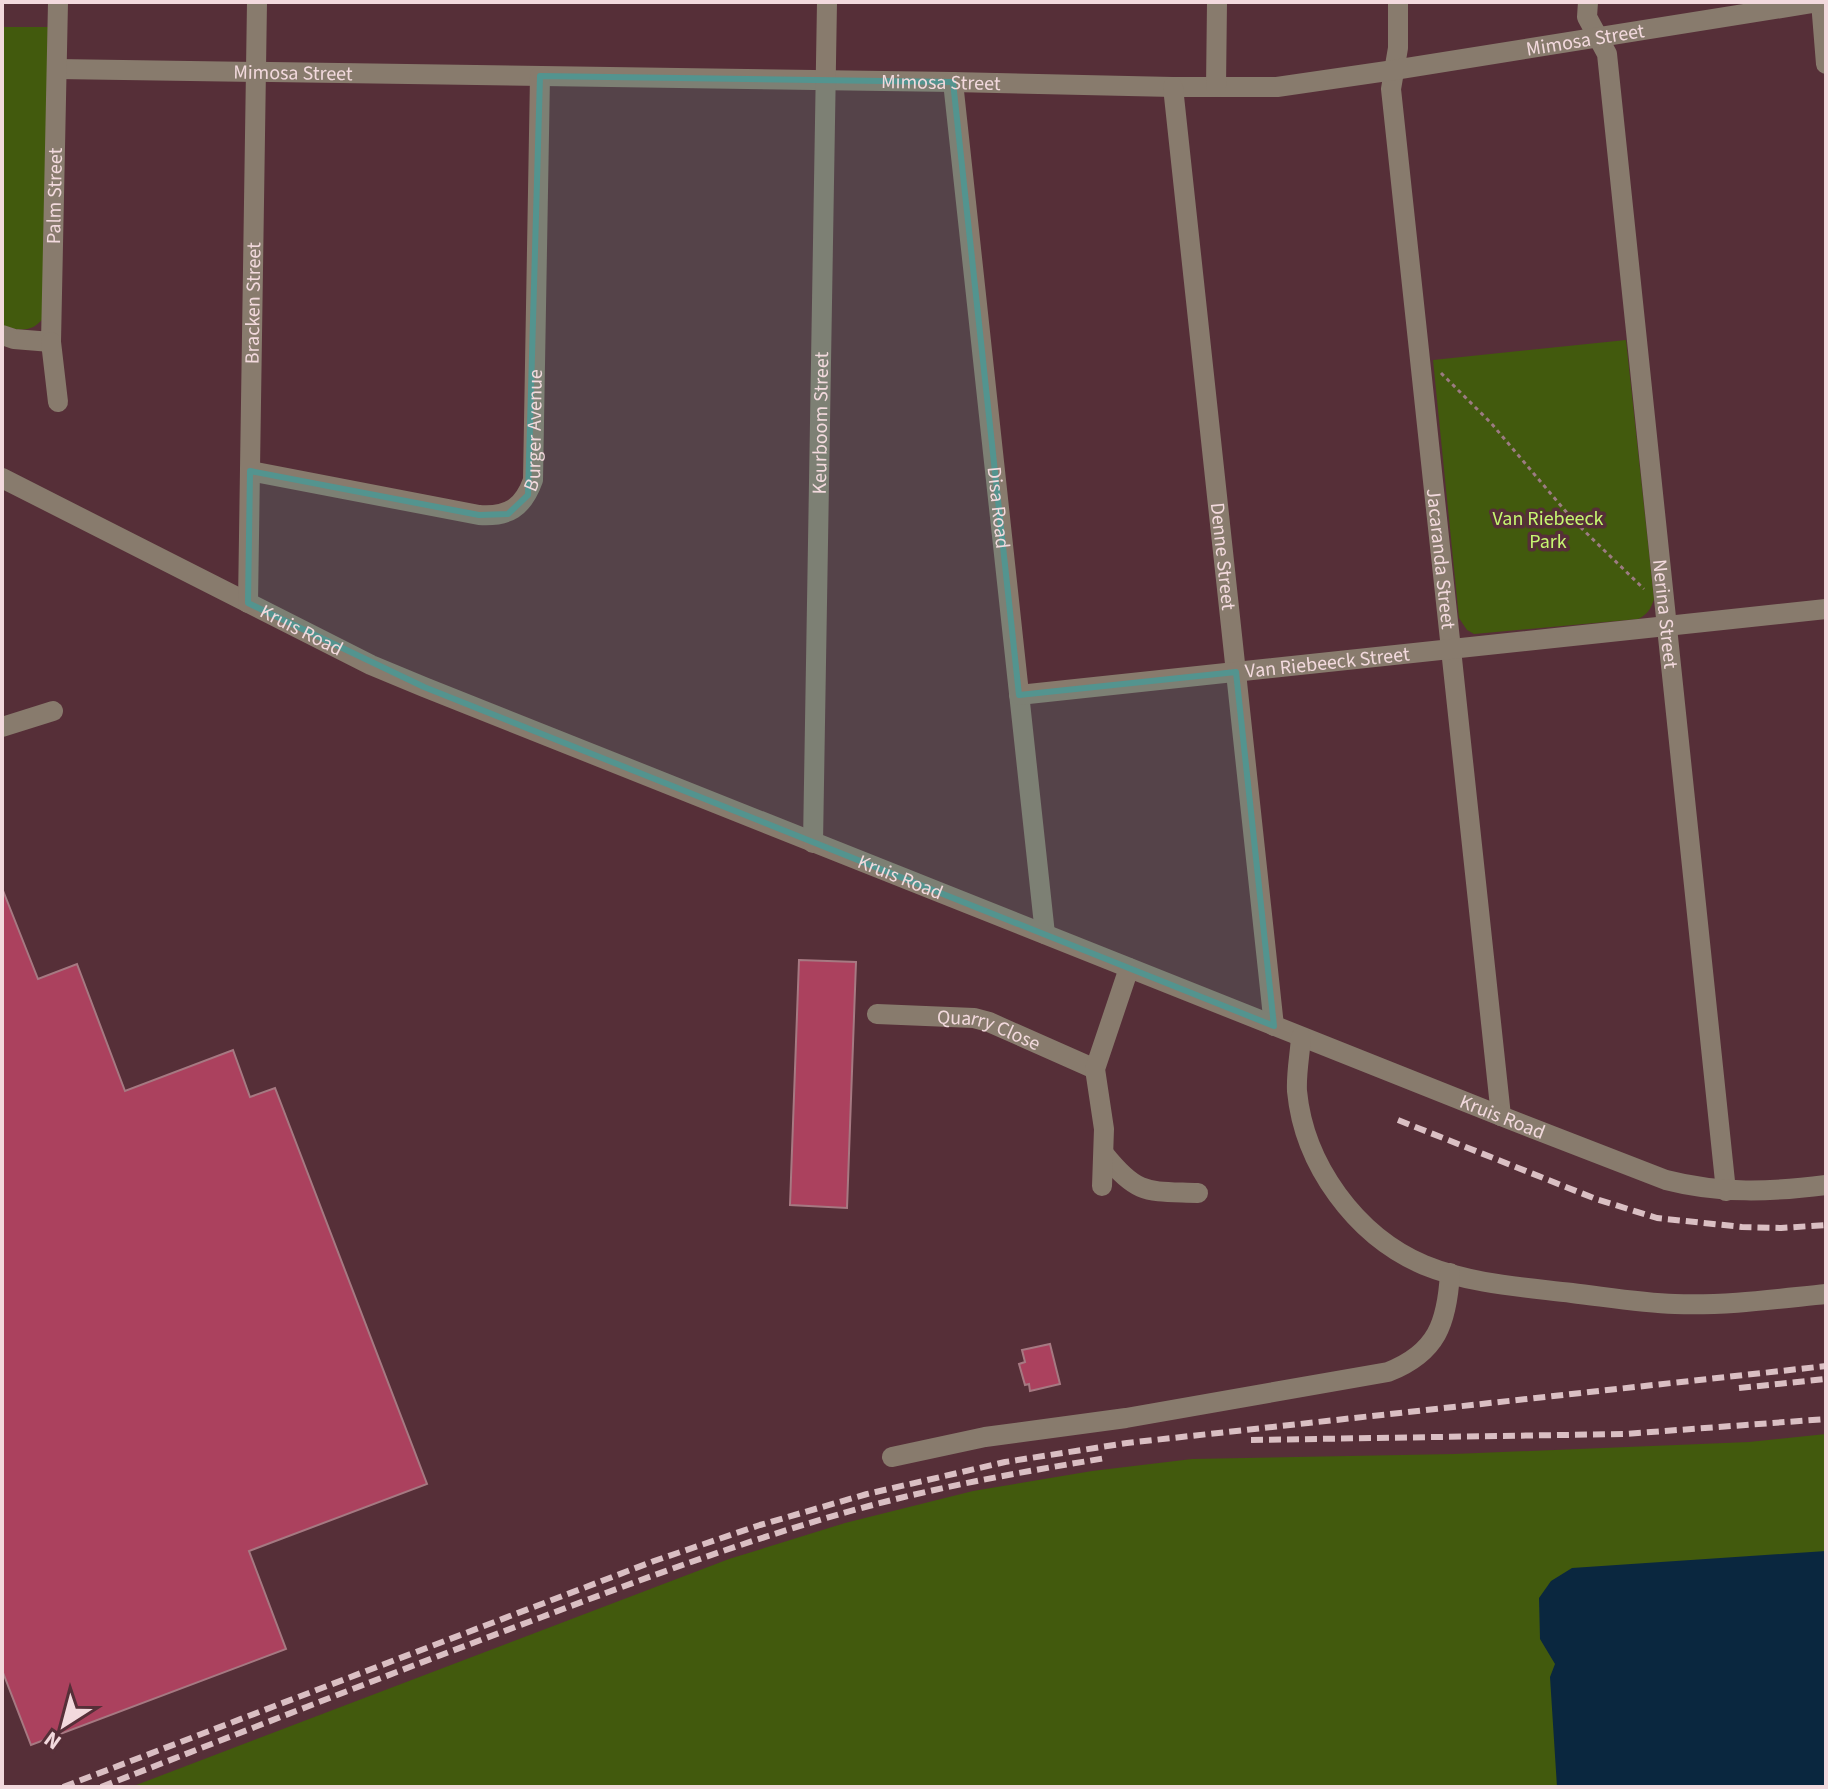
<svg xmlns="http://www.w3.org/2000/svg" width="1828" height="1789" font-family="'Source Sans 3',sans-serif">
<rect width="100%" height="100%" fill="#562f38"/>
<path fill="#425a0d" d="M 2,27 L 48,27 L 43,318 C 33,333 17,331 2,325 Z
M 1626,340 L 1654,599 C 1651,609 1647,615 1638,619 L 1474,634 L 1467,630 L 1459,618 L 1433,360 Z
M 1826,1434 L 1826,1787 L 131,1787 L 729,1559 L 845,1523 L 973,1491 L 1092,1471 L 1192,1459 L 1454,1454 L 1749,1442 Z"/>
<path fill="#0a273f" d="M 1826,1551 L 1826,1787 L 1557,1787 L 1550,1677 L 1555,1664 L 1540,1639 L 1539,1598 L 1551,1581 L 1572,1568 Z"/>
<path fill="#ab415e" stroke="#a67982" stroke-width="2" d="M 2,888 L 38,979 L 77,964 L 125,1091 L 233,1050 L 250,1097 L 275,1088 L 427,1484 L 249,1551 L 286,1649 L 31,1745 L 2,1670 Z
M 799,960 L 856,962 L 847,1208 L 790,1205 Z
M 1050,1344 L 1060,1384 L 1030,1391 L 1029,1384 L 1025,1385 L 1019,1364 L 1025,1362 L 1022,1350 Z"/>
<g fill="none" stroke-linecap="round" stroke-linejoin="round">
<path stroke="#9c7b82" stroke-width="3" stroke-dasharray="4 4" stroke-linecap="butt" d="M 1441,373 L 1491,423 L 1573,520 L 1644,589"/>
<g stroke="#887b6d" stroke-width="20">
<path id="s1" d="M 1398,2 L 1398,48 L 1391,89 L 1501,1116"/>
<path id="s2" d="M 1588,2 L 1587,17 L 1607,54 L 1726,1191"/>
<path d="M 1821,2 L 1826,64"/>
<path id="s3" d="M 57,69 L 953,82 L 1173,87 L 1277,87 L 1394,70 L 1819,2"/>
<path id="s4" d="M 953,82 L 1045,934"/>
<path id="s5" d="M 1173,87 L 1274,1026"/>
<path d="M 1216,87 L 1217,2"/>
<path id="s6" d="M 2,335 L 14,339 L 51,342 L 58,2"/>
<path d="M 51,342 L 58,402"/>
<path id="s7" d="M 250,471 L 479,515 C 508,517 523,508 533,480 L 540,76"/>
<path id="s8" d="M 2,478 L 371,665 L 424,687 L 1501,1116 L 1666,1180 C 1720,1194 1771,1192 1826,1185"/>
<path id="s9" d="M 248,603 L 257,2"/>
<path id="s10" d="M 1019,695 L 1826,609"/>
<path d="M 2,727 L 53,711"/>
<path id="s11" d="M 813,843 L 827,2"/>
<path id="s12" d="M 877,1014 L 974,1018 L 989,1022 L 1095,1069"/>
<path d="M 1301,1037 C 1300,1054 1296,1074 1297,1091 C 1304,1165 1356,1236 1424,1265 C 1470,1284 1523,1287 1572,1293 C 1606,1297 1641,1303 1675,1304 C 1725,1306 1776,1299 1826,1294"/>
<path d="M 1105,1155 C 1138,1196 1148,1191 1198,1193"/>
<path d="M 1102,1186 L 1104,1129 L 1095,1069 L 1129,968"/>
<path d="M 892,1457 L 985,1437 L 1126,1418 L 1388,1372 C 1437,1353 1447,1323 1450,1273"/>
</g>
<path stroke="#dabfc3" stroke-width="6" stroke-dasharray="12 6" stroke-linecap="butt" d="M 1398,1120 L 1596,1199 L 1657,1218 L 1742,1227 L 1781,1228 L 1826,1225
M 1739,1388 L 1826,1379
M 1251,1440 L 1624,1434 L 1826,1419
M 63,1787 L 654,1561 L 760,1525 L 867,1494 L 1005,1462 L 1127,1443 L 1826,1366
M 101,1787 C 248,1730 394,1672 542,1617 C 650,1576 758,1536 869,1506 C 947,1485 1027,1471 1106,1458"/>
</g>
<path fill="#53948f" fill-opacity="0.2" stroke="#53948f" stroke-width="6" stroke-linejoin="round" d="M 540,76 L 953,82 L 1019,695 L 1236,672 L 1274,1026 L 424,687 L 248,603 L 250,471 L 479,515 L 508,514 L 528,495 Z"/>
<g text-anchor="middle" stroke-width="7" stroke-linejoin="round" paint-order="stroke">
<g font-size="20" fill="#f2d9dd" stroke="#562f38">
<text dy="7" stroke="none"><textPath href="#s3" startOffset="1532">Mimosa Street</textPath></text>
<text dy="7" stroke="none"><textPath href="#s3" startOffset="236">Mimosa Street</textPath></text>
<text dy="7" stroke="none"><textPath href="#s3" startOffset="884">Mimosa Street</textPath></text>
<text dy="7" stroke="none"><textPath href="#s6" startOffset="196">Palm Street</textPath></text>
<text dy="7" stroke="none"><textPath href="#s9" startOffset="300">Bracken Street</textPath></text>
<text dy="7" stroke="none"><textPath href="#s11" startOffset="420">Keurboom Street</textPath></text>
<text dy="7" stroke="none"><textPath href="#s7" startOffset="354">Burger Avenue</textPath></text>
<text dy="7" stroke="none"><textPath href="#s4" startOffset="428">Disa Road</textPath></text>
<text dy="7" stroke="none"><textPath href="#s5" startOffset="472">Denne Street</textPath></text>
<text dy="7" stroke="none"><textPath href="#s1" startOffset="560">Jacaranda Street</textPath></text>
<text dy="7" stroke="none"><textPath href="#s2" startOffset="620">Nerina Street</textPath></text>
<text dy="7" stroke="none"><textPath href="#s8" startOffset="336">Kruis Road</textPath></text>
<text dy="7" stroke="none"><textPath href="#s10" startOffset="310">Van Riebeeck Street</textPath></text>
<text dy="7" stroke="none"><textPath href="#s8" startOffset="984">Kruis Road</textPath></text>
<text dy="7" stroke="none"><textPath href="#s12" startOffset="114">Quarry Close</textPath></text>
<text dy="7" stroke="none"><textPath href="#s8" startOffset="1632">Kruis Road</textPath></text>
</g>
<g font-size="20" fill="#c6f771" stroke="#562f38">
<text x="1548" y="525">Van Riebeeck<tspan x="1548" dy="23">Park</tspan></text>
</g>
</g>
<rect width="1828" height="1789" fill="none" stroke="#f2d9dd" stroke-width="8"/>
<g transform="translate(64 1725) rotate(216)" stroke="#562f38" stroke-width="6" paint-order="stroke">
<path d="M0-6L14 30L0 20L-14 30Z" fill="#f2d9dd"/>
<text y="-12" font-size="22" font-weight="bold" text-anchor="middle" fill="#f2d9dd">N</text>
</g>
</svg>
